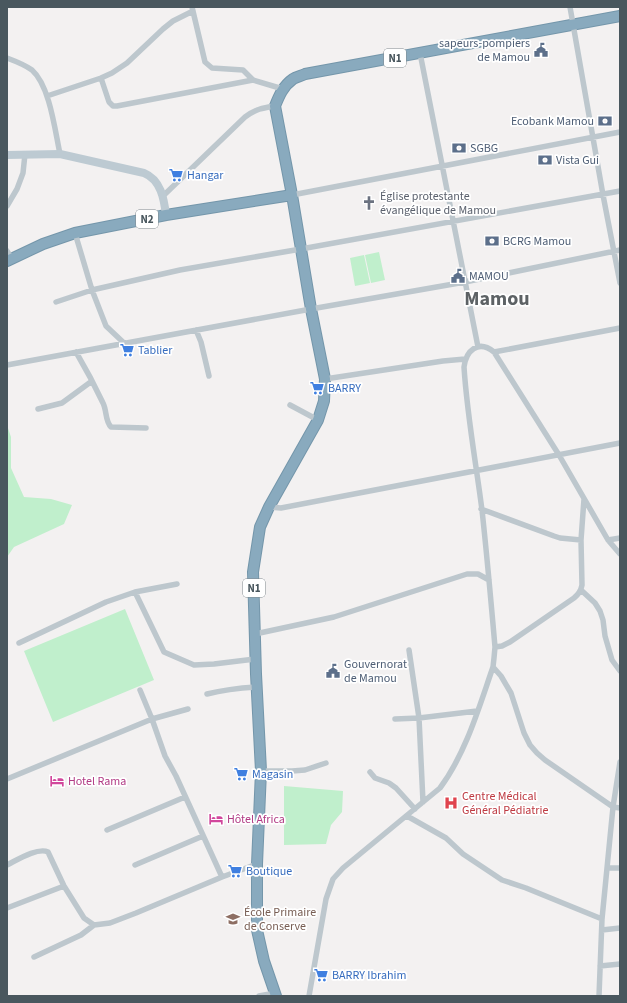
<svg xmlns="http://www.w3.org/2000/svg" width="627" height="1003" font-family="'Source Sans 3',sans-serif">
<rect width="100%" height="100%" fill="#f3f1f1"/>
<path fill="#c0efcc" d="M 379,252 L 385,280 L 371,283 L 365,255 Z
M 364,255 L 370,283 L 355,286 L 350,258 Z
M 7,425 L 11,437 L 11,468 L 24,497 L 51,499 L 72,505 L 64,524 L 14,547 L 7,557 Z
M 125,609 L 154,680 L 53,722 L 24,651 Z
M 284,786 L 343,791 L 342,812 L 331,825 L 326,844 L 284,845 Z"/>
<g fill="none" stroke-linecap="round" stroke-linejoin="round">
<defs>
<path id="highway" d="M 7,261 L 43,244 L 75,233 L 166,215 L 292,195
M 276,996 L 264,961 L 257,930 L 257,864 L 261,771 L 256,674 L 253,572 L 260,527 L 269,507 L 318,420 L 324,401 L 325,379 L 311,309 L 292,195 L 275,106 C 279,96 283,86 293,79 C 296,77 301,76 305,74 L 620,16"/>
</defs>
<use href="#highway" stroke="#7496aa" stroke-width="12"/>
<path stroke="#bdc7cd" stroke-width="5.5" d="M 192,7 L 205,62 L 212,68 L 243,70 L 253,80 L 283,89
M 570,7 L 603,195 L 620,283
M 420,53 L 478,347
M 7,58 C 15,61 25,65 32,70 C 50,86 55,131 60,154
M 101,78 L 109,102 L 113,106 L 117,106 L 253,80
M 47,96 L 101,78 L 112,73 L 127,63 L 163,29 L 173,21 L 193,11
M 292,195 L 620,132
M 163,196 L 245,117 C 256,109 262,108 275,106
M 7,206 L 17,189 L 23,173 L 25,154
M 75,233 L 92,290 L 106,326 L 124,343
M 7,251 L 12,259
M 56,302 L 92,290 L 180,270 L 301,249 L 620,191
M 196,330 L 201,342 L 209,376
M 76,352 C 86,369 95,386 103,403 C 107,411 105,421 111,427 L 146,428
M 494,352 L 620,328
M 7,365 L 311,309 L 465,282 L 620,250
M 325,379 L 443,361 L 465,359
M 290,405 L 318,420
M 38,409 L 62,403 L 92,381
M 269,507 L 281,508 L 620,443
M 481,509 L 554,536 L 560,538 L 581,540
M 608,540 L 620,538
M 581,590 L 595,603 L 600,611 L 603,620 L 605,636 L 612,660 L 620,671
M 135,592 L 164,652 L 194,665 L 214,664 L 255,659
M 255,634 L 334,617 L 467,574 L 478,574 L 489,580
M 19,643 L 106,602 L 135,592 L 177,584
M 495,647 L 502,646 L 510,642 L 574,598 C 579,594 581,591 582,585 L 581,540 L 584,499
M 409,650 L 419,718 L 423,802
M 493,667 L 501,676 L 511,693 L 524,733 L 530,745 L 537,753 L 545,760 L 613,807 L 620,808
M 140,690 L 152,719 L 165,756 L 176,776 L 222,877
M 207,694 C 223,690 240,688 256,687
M 395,719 L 419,718 L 477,711
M 261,771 L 292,771 L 305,770 L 326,763
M 370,772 L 375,778 L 389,783 L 396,788 L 415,809
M 7,779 L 152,719 L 188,709
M 407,816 L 446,838 L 463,854 L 502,880 L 526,888 L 602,919
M 107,830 L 185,797
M 7,865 C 17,860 38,847 48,852 L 64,886 L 84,918 L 94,925 L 110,923 L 136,913 L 222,877 L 257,864
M 135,865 L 203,836
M 607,868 L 620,868
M 7,908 L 64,886
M 602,930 L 620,928
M 34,957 L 81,935 L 94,925
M 600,966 L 620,964
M 259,996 L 275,993
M 309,996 L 326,899 L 333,879 L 343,868 L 440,788 C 466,753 479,707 493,667 L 494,658 L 495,647 C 491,601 487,556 482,510 C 476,463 467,415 464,367 C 466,351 478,339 494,352 L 559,455 L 608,540 L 620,554
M 599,996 L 602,919 L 613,807 L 620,762"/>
<path stroke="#bdcad2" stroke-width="8" d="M 7,155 L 60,154 L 144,173 C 161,180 164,199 166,215"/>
<use href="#highway" stroke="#89aabe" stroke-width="10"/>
</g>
<defs>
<symbol id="civic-bare" viewBox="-9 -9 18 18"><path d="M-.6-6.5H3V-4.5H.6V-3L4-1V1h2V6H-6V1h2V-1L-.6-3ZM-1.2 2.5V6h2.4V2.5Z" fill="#5c6f8a" stroke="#fff" stroke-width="2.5" paint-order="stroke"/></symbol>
<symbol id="bank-bare" viewBox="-9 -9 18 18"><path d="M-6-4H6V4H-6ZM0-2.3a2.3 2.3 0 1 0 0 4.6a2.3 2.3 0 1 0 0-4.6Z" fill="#5c6f8a" stroke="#fff" stroke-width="2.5" paint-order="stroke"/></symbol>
<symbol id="supermarket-bare" viewBox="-9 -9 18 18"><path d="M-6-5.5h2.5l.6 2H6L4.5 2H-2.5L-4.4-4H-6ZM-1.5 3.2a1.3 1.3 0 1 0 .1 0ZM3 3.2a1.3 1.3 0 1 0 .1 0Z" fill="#3f7fe0" stroke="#fff" stroke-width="2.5" paint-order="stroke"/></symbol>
<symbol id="church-bare" viewBox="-9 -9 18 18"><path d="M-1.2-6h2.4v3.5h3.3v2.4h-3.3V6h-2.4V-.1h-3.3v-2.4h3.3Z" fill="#6b7280" stroke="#fff" stroke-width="2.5" paint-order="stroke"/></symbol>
<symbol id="hotel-bare" viewBox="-9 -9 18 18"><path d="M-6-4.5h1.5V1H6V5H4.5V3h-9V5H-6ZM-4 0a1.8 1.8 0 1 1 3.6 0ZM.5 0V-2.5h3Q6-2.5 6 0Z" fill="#d1479c" stroke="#fff" stroke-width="2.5" paint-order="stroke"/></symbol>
<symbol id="hospital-bare" viewBox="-9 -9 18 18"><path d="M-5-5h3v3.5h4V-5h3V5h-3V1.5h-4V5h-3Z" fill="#e0444e" stroke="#fff" stroke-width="2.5" paint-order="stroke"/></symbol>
<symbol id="school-bare" viewBox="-9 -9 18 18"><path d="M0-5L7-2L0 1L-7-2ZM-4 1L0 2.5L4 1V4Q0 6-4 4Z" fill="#8d6e63" stroke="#fff" stroke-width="2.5" paint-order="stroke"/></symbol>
</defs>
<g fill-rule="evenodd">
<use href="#civic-bare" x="531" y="40" width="20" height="20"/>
<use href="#bank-bare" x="595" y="111" width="20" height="20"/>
<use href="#bank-bare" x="449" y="138" width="20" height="20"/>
<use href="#bank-bare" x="535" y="150" width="20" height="20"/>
<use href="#supermarket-bare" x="166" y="165" width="20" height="20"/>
<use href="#church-bare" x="359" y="193" width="20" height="20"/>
<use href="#bank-bare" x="482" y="231" width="20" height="20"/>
<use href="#civic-bare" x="448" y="266" width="20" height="20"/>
<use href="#supermarket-bare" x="117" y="340" width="20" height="20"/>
<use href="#supermarket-bare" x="307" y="378" width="20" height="20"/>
<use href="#civic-bare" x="323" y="661" width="20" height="20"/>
<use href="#supermarket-bare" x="231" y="764" width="20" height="20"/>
<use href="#hotel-bare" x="47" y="771" width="20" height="20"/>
<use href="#hospital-bare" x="441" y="793" width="20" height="20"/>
<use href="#hotel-bare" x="206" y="809" width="20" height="20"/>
<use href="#supermarket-bare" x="225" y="861" width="20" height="20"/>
<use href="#school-bare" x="223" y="909" width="20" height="20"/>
<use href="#supermarket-bare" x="311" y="965" width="20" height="20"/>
</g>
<g text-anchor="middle" stroke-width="3.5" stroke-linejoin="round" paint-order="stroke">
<g fill="#fff" stroke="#80898e" stroke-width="1">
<rect x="384" y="49" width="22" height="18" rx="3"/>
<rect x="136" y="210" width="22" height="18" rx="3"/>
<rect x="243" y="579" width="22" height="18" rx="3"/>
</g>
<g font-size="11" font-weight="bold" fill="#49575e">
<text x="395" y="62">N1</text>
<text x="147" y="223">N2</text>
<text x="254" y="592">N1</text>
</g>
<g font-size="12" fill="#4e5e75" stroke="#fff" text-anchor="start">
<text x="530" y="47" text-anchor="end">sapeurs-pompiers<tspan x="530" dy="14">de Mamou</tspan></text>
<text x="594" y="125" text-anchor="end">Ecobank Mamou</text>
<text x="470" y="152">SGBG</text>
<text x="556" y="164">Vista Gui</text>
<text x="503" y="245">BCRG Mamou</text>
<text x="469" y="280">MAMOU</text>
<text x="344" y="668">Gouvernorat<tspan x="344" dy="14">de Mamou</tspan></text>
</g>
<g font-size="12" fill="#366cbe" stroke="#fff" text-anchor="start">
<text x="187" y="179">Hangar</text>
<text x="138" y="354">Tablier</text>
<text x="328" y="392">BARRY</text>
<text x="252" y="778">Magasin</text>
<text x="246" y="875">Boutique</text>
<text x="332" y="979">BARRY Ibrahim</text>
</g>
<g font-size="12" fill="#5b616d" stroke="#fff" text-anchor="start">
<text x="380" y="200">Église protestante<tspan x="380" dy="14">évangélique de Mamou</tspan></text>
</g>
<g font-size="12" fill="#b23c85" stroke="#fff" text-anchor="start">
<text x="68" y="785">Hotel Rama</text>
<text x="227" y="823">Hôtel Africa</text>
</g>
<g font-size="12" fill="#be3a42" stroke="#fff" text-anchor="start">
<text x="462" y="800">Centre Médical<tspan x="462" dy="14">Général Pédiatrie</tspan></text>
</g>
<g font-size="12" fill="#785e54" stroke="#fff" text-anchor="start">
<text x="244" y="916">École Primaire<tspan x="244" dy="14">de Conserve</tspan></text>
</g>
<g font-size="20" font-weight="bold" fill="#5d6265" stroke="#fff">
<text x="497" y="305">Mamou</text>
</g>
</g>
<rect width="627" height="1003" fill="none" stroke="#49575e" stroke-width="16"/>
</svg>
